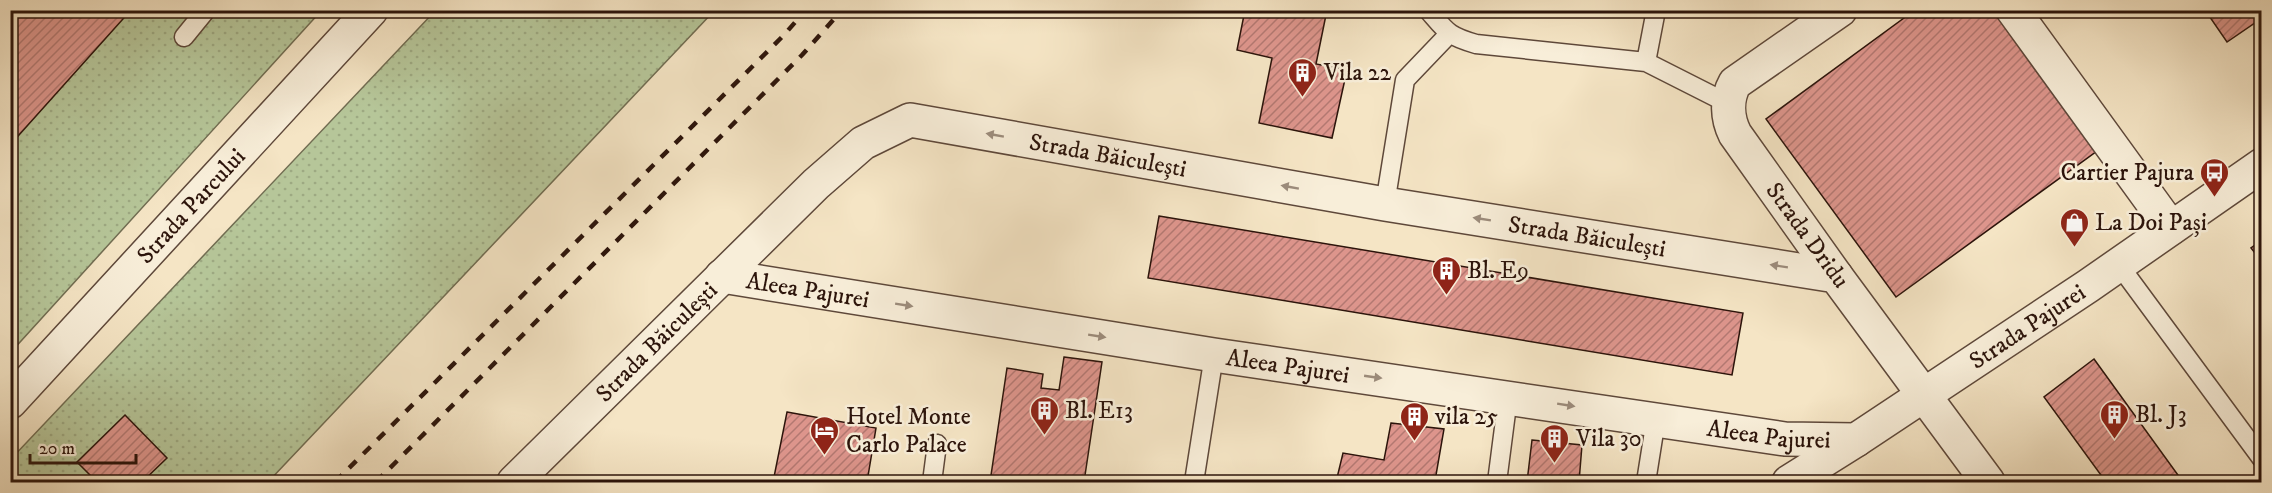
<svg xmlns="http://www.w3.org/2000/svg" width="2272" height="493" font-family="'IM FELL DW Pica',serif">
<defs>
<pattern id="grass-dots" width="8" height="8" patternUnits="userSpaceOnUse" patternTransform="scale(1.5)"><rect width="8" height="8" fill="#b6c699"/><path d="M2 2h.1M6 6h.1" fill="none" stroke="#9da982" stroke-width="1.8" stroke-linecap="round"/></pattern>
<pattern id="building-hatch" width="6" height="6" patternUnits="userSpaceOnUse" patternTransform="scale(1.5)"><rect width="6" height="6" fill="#dd958c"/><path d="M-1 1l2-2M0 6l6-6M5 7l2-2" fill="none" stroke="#b37871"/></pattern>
</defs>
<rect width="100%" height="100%" fill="#f5e5c5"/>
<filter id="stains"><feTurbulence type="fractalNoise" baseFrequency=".00333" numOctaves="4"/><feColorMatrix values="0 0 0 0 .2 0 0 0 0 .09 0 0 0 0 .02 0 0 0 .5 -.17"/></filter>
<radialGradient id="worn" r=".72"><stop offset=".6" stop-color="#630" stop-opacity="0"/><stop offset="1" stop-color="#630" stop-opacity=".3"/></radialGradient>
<path fill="url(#grass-dots)" stroke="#716d52" stroke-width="1.5" d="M 11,11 L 321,11 L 11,352 Z
M 435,11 L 714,11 L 268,482 L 11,482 L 10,460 Z"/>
<path fill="url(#building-hatch)" stroke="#2c140b" stroke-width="1.5" d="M 10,10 L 131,10 L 10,145 Z
M 1245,10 L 1327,10 L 1316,64 L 1347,70 L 1332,138 L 1259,123 L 1272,58 L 1237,50 Z
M 1915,10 L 1995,10 L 2097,151 L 1896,297 L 1766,119 Z
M 2205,10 L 2262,10 L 2262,18 L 2227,42 Z
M 1159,216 L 1743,313 L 1732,375 L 1148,278 Z
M 2262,240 L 2262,262 L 2251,248 Z
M 1064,357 L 1102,362 L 1084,482 L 990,482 L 1007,368 L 1043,374 L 1041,388 L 1059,390 Z
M 2094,359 L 2183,482 L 2106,482 L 2044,397 Z
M 787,412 L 876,428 L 867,482 L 773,482 Z
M 125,415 L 167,458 L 142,482 L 97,482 L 77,462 Z
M 1391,423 L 1444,429 L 1435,481 L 1413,478 L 1412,482 L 1336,482 L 1343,453 L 1384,460 Z
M 1532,440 L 1582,445 L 1579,482 L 1527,482 Z"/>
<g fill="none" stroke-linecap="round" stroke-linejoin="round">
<defs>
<path id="service" d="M 1428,10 C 1447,32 1448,36 1476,44 L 1646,62 L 1729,104
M 184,37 L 206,10
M 1646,62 L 1656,10
M 1385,204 L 1405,80 L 1449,34
M 2119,265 L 2262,459
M 932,482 L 937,444
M 1194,482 L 1214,355
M 1497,482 L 1508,397
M 1646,482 L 1656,419"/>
<g id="minor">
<path d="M 2013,10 L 2171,228"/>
<path d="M 1836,276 L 1735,134 C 1727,118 1726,99 1735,83 L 1840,10"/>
<path id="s1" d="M 10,402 L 371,10"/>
<path d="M 1789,482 L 1856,440"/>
</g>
<g id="tertiary">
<path id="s2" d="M 722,276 L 1214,355 L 1785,439 L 1856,440 L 2088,286 L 2262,165"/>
<path id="s3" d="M 514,482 L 816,184 L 863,143 L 910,120 L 1385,204 L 1836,276 L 1988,482"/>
</g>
</defs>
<use href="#service" stroke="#5e483a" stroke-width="21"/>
<use href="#minor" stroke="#5e483a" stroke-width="36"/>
<use href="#tertiary" stroke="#5e483a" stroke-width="36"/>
<use href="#service" stroke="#f8eed9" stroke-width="18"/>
<use href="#minor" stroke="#f8eed9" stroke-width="33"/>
<use href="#tertiary" stroke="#f8eed9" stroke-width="33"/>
<path stroke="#2c140b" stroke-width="4.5" stroke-dasharray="10 10" stroke-linecap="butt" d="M 335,482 L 783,36 L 806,10
M 376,482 L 802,55 L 842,10"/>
</g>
<defs><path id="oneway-solid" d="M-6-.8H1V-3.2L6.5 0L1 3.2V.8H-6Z" transform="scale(1.5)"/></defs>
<g fill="#9c8c7c">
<use href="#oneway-solid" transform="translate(995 135) rotate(-170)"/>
<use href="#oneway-solid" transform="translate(1290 187) rotate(-170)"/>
<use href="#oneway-solid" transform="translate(1482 219) rotate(-171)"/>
<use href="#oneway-solid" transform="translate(1779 266) rotate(-171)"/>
<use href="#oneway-solid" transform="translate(904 305) rotate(9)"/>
<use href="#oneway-solid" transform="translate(1097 336) rotate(9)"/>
<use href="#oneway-solid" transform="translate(1373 377) rotate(8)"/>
<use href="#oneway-solid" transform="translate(1566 405) rotate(9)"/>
</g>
<defs>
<symbol id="building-pin" viewBox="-11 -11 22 30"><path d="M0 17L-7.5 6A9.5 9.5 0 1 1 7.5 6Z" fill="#8f2418" stroke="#f8eed9"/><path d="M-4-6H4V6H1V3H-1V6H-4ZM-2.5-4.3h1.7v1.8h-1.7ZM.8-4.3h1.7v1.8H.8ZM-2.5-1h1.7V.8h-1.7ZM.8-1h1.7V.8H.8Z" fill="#fff"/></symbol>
<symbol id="bus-pin" viewBox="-11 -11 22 30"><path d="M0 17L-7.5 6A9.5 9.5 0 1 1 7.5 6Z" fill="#8f2418" stroke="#f8eed9"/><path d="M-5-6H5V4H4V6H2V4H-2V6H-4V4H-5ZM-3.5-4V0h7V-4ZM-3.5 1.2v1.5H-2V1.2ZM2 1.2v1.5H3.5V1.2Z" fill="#fff"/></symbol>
<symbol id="shop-pin" viewBox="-11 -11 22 30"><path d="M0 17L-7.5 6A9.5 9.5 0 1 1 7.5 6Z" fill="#8f2418" stroke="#f8eed9"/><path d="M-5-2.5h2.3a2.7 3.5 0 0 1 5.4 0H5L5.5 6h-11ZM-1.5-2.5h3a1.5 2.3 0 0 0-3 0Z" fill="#fff"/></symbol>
<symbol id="hotel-pin" viewBox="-11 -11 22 30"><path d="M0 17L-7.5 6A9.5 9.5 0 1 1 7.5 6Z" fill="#8f2418" stroke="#f8eed9"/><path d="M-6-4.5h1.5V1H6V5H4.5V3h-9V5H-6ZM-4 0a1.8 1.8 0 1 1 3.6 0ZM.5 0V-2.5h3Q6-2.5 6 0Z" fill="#fff"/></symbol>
</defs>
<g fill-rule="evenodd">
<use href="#building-pin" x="1286" y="56" width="33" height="45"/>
<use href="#bus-pin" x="2198" y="156" width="33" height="45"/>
<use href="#shop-pin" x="2058" y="206" width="33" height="45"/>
<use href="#building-pin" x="1430" y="254" width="33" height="45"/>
<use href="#building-pin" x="1028" y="394" width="33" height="45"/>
<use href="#building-pin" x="2098" y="398" width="33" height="45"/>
<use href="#building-pin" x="1398" y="400" width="33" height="45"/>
<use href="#hotel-pin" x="808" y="414" width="33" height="45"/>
<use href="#building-pin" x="1538" y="422" width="33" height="45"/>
</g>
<g text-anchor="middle" stroke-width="5" stroke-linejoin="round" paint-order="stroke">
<g font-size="24" fill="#2c140b" stroke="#f8eed9" text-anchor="start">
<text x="1324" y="80">Vila 22</text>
<text x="2194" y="180" text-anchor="end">Cartier Pajura</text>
<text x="2095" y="230">La Doi Pași</text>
<text x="1467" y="278">Bl. E9</text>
<text x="1065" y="418">Bl. E13</text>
<text x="2135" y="422">Bl. J3</text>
<text x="846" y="424">Hotel Monte<tspan x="846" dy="28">Carlo Palace</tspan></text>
<text x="1435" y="424">vila 25</text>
<text x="1576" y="446">Vila 30</text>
</g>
<g font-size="24" fill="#2c140b" stroke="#f8eed9">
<text dy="8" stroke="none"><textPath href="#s3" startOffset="740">Strada Băiculești</textPath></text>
<text dy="8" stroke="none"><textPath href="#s1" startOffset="267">Strada Parcului</textPath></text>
<text transform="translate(1808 235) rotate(54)" y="8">Strada Dridu</text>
<text dy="8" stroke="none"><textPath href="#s3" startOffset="1226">Strada Băiculești</textPath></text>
<text dy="8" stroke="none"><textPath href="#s2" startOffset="87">Aleea Pajurei</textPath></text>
<text dy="8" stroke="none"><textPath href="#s2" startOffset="1352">Strada Pajurei</textPath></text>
<text dy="8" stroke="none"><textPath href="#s3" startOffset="200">Strada Băiculești</textPath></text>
<text dy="8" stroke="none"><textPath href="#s2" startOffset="573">Aleea Pajurei</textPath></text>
<text dy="8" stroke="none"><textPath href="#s2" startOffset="1059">Aleea Pajurei</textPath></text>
</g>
</g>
<rect width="2272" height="493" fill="none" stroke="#f5e5c5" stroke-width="36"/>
<rect x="12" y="12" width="2248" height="469" fill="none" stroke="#2c140b" stroke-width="3"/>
<rect x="18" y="18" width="2236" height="457" fill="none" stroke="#2c140b" stroke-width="1.5"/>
<path d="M30 454v9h106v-9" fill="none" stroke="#2c140b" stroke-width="3"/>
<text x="39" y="454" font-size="18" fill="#2c140b" stroke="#f8eed9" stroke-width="4.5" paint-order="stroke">20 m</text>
<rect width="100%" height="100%" filter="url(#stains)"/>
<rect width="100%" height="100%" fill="url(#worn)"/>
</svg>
